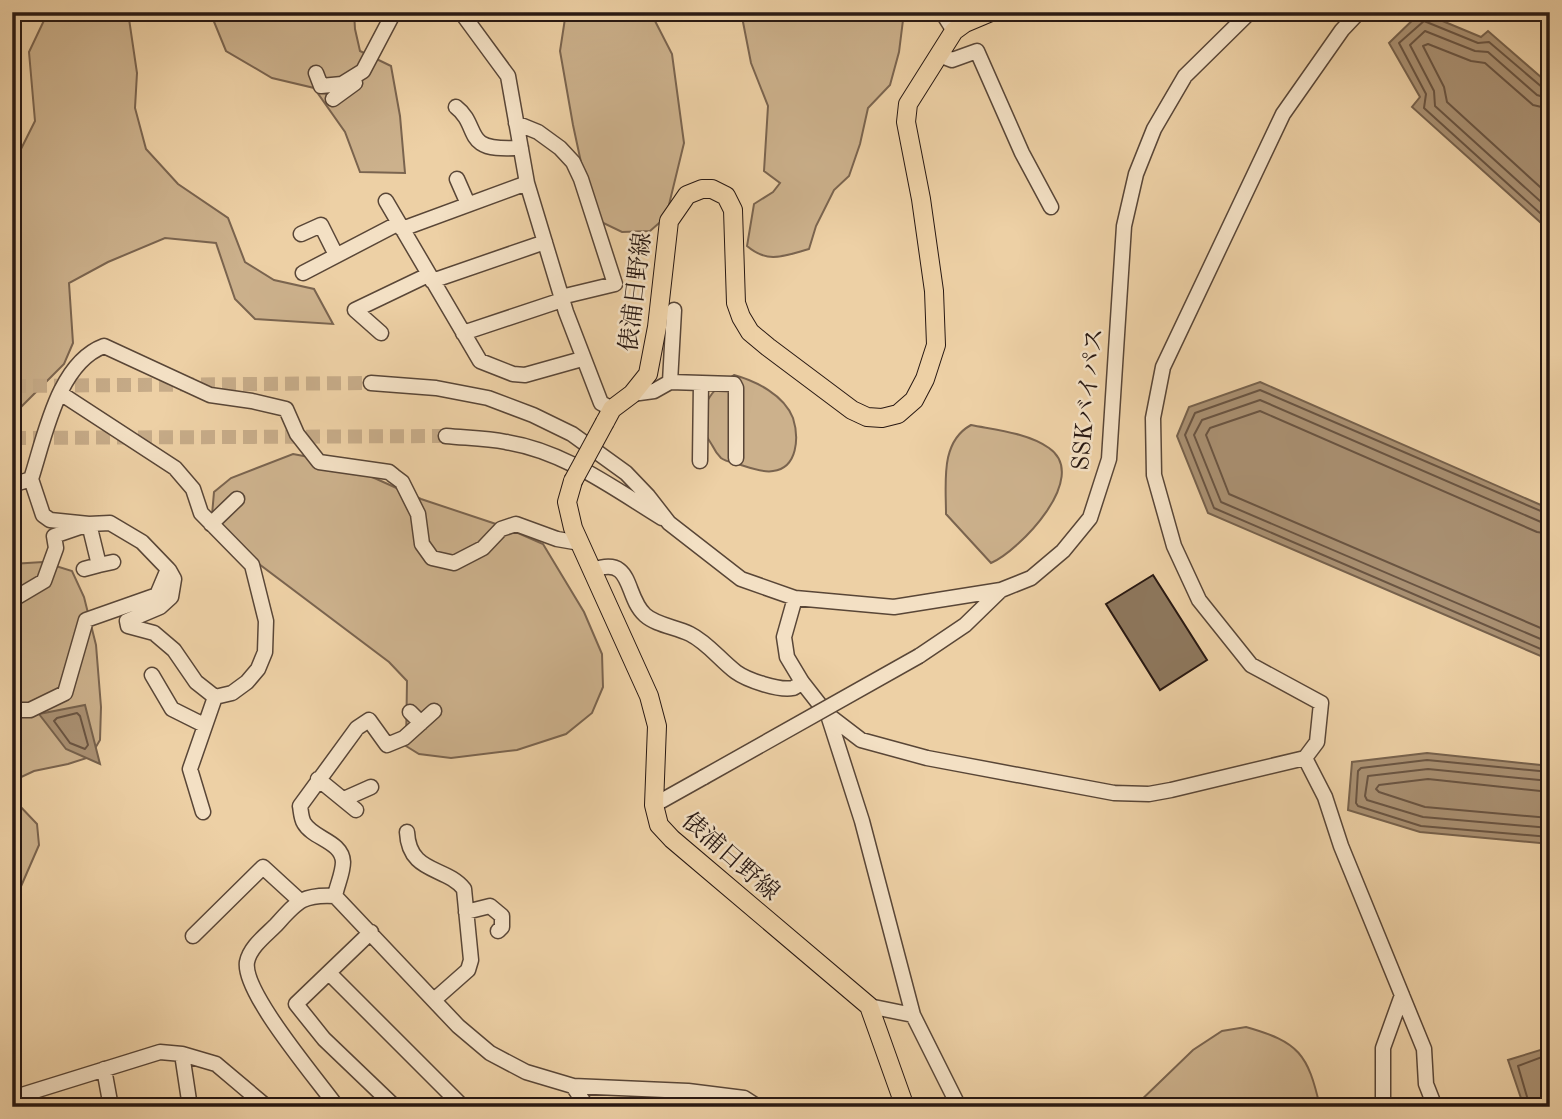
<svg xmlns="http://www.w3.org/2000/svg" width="1562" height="1119" font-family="'Old Standard TT','Noto Serif JP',serif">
<rect width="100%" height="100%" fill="#edd0a5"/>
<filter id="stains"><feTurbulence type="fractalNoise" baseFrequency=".00286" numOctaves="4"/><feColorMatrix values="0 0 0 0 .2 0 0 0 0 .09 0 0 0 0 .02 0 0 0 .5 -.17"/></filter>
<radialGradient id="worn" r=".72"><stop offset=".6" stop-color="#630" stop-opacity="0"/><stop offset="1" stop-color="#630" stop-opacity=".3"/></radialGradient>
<path fill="#ccb18c" stroke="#7a644f" stroke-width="2" d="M 48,12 L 128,12 L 137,73 L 135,108 L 146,149 L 178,184 L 228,218 L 245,262 L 274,280 L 314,289 L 333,324 L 255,319 L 235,299 L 216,243 L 165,238 L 108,262 L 69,283 L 73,343 L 64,364 L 12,416 L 12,167 L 35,121 L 29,52 Z
M 210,12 L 354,12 L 355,29 L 360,51 L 391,66 L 400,116 L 405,173 L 360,172 L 345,132 L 314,88 L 272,78 L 226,51 Z
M 566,12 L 643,12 L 654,19 L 672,54 L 684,143 L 666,217 L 650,231 L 622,232 L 593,218 L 573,125 L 560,51 Z
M 736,12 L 904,12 L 899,52 L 890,85 L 868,108 L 860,144 L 849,176 L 834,190 L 816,226 L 809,249 C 784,256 768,264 747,246 L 754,204 L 773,192 L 780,183 L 764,171 L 768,106 L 751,63 L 743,22 Z
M 734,375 C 756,381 784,395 793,418 C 799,437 798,468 773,471 C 764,473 750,468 741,465 C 736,463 726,462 721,458 C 718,455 714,449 712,445 C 691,416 708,391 734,375 Z
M 971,425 C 996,430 1028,433 1049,448 C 1091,477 1019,551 991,563 L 946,514 C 946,482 940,442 971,425 Z
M 293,454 L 341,463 L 421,499 L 502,526 L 543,544 L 584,612 L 602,654 L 603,687 L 592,713 L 566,734 L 517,750 L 451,758 L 419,754 L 406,746 L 407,681 L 389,662 L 251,558 L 212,515 L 214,492 L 231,478 Z
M 43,562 L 72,571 L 84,597 L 96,645 L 101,707 L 100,740 L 90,757 L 68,764 L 34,771 L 19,778 L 15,789 L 17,803 L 37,824 L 39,845 L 12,907 L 12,564 Z
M 1246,1027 C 1299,1042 1308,1054 1320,1107 L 1134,1107 L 1193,1050 L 1222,1031 Z"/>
<path fill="#aa9173" stroke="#76614c" stroke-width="2" d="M 1421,12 L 1481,37 L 1488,31 L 1550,85 L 1550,231 L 1412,107 L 1420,97 L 1389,43 Z
M 1260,382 L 1550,509 L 1550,660 L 1208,513 L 1177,436 L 1189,407 Z
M 85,705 L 100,764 L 66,749 L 39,714 Z
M 1427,753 L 1550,766 L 1550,844 L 1420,832 L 1348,810 L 1352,762 Z
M 1550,1047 L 1550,1107 L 1524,1107 L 1508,1060 Z"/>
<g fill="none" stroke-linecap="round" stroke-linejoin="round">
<path stroke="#695442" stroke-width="2" d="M 1550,90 L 1543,88 L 1489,42 L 1478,43 L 1424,21 L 1399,43 L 1426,94 L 1424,108 L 1550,222
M 1550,99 L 1537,95 L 1488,52 L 1475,51 L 1425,31 L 1410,45 L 1434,91 L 1435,106 L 1550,210
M 1550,109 L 1533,105 L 1485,63 L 1471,61 L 1428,44 L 1423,46 L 1444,87 L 1447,102 L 1550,196
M 1550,515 L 1260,390 L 1195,413 L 1185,435 L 1214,508 L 1550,653
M 1550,523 L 1541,522 L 1260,400 L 1202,420 L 1194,435 L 1221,502 L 1550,643
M 1550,534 L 1537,532 L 1260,411 L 1210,428 L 1206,435 L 1229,494 L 1550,632
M 77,713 L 80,716 L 88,745 L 85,749 L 70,743 L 54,721 L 57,718 Z
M 1550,772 L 1427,760 L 1361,768 L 1358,771 L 1356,803 L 1358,806 L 1421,826 L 1550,837
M 1550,781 L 1428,769 L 1368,776 L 1365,796 L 1367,800 L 1423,817 L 1550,828
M 1550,792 L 1428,779 L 1379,785 L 1376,789 L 1379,792 L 1425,807 L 1550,818
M 1530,1107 L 1518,1066 L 1550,1054"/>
</g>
<path fill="#8e785e" stroke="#281812" stroke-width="2" d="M 1153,575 L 1207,660 L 1160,690 L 1106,604 Z"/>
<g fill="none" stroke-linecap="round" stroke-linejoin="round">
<path stroke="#c6ab88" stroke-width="14" stroke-dasharray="14 7" stroke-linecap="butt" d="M 12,386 L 371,383
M 12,438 L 446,436"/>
<defs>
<path id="minor" d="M 461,12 L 508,76 L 527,183 L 566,312 L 601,403 L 612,409
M 942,12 L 954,31
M 939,55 L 952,60 L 977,51 L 1022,153 L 1051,207
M 316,73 L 321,86 L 342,84 L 363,71 L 393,14 L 398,12
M 333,99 L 355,83
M 456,107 C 472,119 470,136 481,143 C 491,150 509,148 521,148
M 516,123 L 538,132 L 560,148 L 573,162 L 581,179 L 615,284 L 561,297
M 457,179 L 468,204
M 386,201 L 480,361 L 513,374 L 525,375 L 582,359
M 402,229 L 527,183
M 301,234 L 321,225 L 336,255
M 303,273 L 399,223
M 432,281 L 545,242
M 674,310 L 670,382 L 734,384 L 736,388 L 736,458
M 381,333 L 355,310 L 428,275
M 463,333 L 562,300
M 371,383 L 436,388 L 488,398 L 533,415 L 572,434 L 626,473 L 648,496 L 669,523 L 741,579 L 795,598 L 894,607 L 1001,590 L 1031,578 L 1063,551 L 1090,518 L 1109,459 L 1124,226 L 1136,174 L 1154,129 L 1185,76 L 1250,12
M 60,393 L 175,468 L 193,489 L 201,513 L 252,565 L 266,621 L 265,652 L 258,669 L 247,682 L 232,693 L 215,697 L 190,769 L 203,812
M 632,394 L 654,391 L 670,382
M 446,436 C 466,438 486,438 506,442 C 564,451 613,488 662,518
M 700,461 L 701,383
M 12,485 L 31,479 C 45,436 58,363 104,346 L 210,395 L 252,401 L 286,409 L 297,434 L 319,462 L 389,472 L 394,476 L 402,482 L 418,514 L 422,544 L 432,558 L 454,563 L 483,548 L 501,529 L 516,524 L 557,539 L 580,543
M 211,524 L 237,499
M 99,565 L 113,562
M 169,570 L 174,579 L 171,597 L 160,607 L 127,621 L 128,626 L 154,633 L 174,650 L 196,682 L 215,697
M 593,570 C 634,555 624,596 645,615 C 656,625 676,627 690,634 C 708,643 720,660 736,672 C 747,680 779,691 793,688 C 796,687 799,684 802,682
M 795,598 L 784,637 L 787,657 L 802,682 L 827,714 L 861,740 L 927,758 L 1114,793 L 1149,794 L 1171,790 L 1305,758 L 1317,742 L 1321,703 L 1251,665 L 1199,600 L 1174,546 L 1154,475 L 1153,418 L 1163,367 L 1283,114 L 1342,30 L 1359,12
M 12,600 L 44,581 L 56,548 L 54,536 L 89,524 L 99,565 L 84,569
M 919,656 L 965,625 L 1001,590
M 152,675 L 172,709 L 204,725
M 12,710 L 30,710 L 65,693 L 86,620 L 157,595 L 168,569 L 142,542 L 110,523 L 89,524 L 50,520 L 43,515 L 31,479
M 410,712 L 421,723
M 828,715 L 862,821 L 913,1015 L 959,1107
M 1305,758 L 1325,797 L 1341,846 L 1424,1049 L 1426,1084 L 1435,1107
M 318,779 L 356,810
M 344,799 L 371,787
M 654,805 L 704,777
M 407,832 C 409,874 446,866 464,889 L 471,960 L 468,970 L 434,1000
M 335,896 C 337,885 343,873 343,862 C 342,841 313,839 304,823 C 301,818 301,811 300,806 L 357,728 L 369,720 L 387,745 L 404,738 L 434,711
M 466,912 L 490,906 L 502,916 L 502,927 L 498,931
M 371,932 L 296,1004 L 324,1039 L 395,1107
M 193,936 L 263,867 L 299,900
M 329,973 L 463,1107
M 869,1006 L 913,1015
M 182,1054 L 190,1107
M 104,1069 L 111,1107
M 573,1086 L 587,1107
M 12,1098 L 160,1052 L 182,1054 L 216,1064 L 267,1107
M 337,1107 C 318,1080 242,992 247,962 C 250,947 265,936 276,925 C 297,902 302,894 335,896 L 458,1026 L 490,1053 L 526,1072 L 573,1086 L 688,1091 L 744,1098 L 758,1107
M 692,1107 L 693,1092
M 1383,1107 L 1383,1048 L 1402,995"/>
<path id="major" d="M 605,422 L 612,409 L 632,394 L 648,374 L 657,327 L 669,221 L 687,195 L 702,189 L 712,189 L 726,196 L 733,210 L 736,303 L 741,317 L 750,332 L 768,347 L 852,410 L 867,417 L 882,418 L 898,414 L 914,400 L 925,379 L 936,345 L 934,291 L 921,199 L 906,122 L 908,104 L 954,31 L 965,23 L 991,12
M 573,481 L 567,502 L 573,528 L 649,696 L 657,726 L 654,805 L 659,825 L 672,839 L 869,1006 L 905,1107"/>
</defs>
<use href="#minor" stroke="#594637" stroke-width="17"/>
<use href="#major" stroke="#281812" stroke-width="20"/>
<use href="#minor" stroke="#f3e0c4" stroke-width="14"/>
<use href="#major" stroke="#edd0a5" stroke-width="18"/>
<defs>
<path id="minor-bridge" d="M 704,777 L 919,656"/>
<path id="major-bridge" d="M 573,481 L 605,422"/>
</defs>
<use href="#minor-bridge" stroke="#594637" stroke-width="17" stroke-linecap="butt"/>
<use href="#major-bridge" stroke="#281812" stroke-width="20" stroke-linecap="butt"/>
<use href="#minor-bridge" stroke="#f3e0c4" stroke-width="14"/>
<use href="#major-bridge" stroke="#edd0a5" stroke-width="18"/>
</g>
<g text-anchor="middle" stroke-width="5" stroke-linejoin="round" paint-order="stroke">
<g font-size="24" fill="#281812" stroke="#f3e0c4">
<text transform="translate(635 292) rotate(-83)" y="8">俵浦日野線</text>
<text transform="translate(1087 399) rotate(-84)" y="8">SSKバイパス</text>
<text transform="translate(731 856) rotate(41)" y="8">俵浦日野線</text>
</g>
</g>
<rect width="1562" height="1119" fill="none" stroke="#edd0a5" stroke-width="42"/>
<rect x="14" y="14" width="1534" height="1091" fill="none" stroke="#281812" stroke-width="3.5"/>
<rect x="21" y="21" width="1520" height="1077" fill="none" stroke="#281812" stroke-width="2"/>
<rect width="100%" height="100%" filter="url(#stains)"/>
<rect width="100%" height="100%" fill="url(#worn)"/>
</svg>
